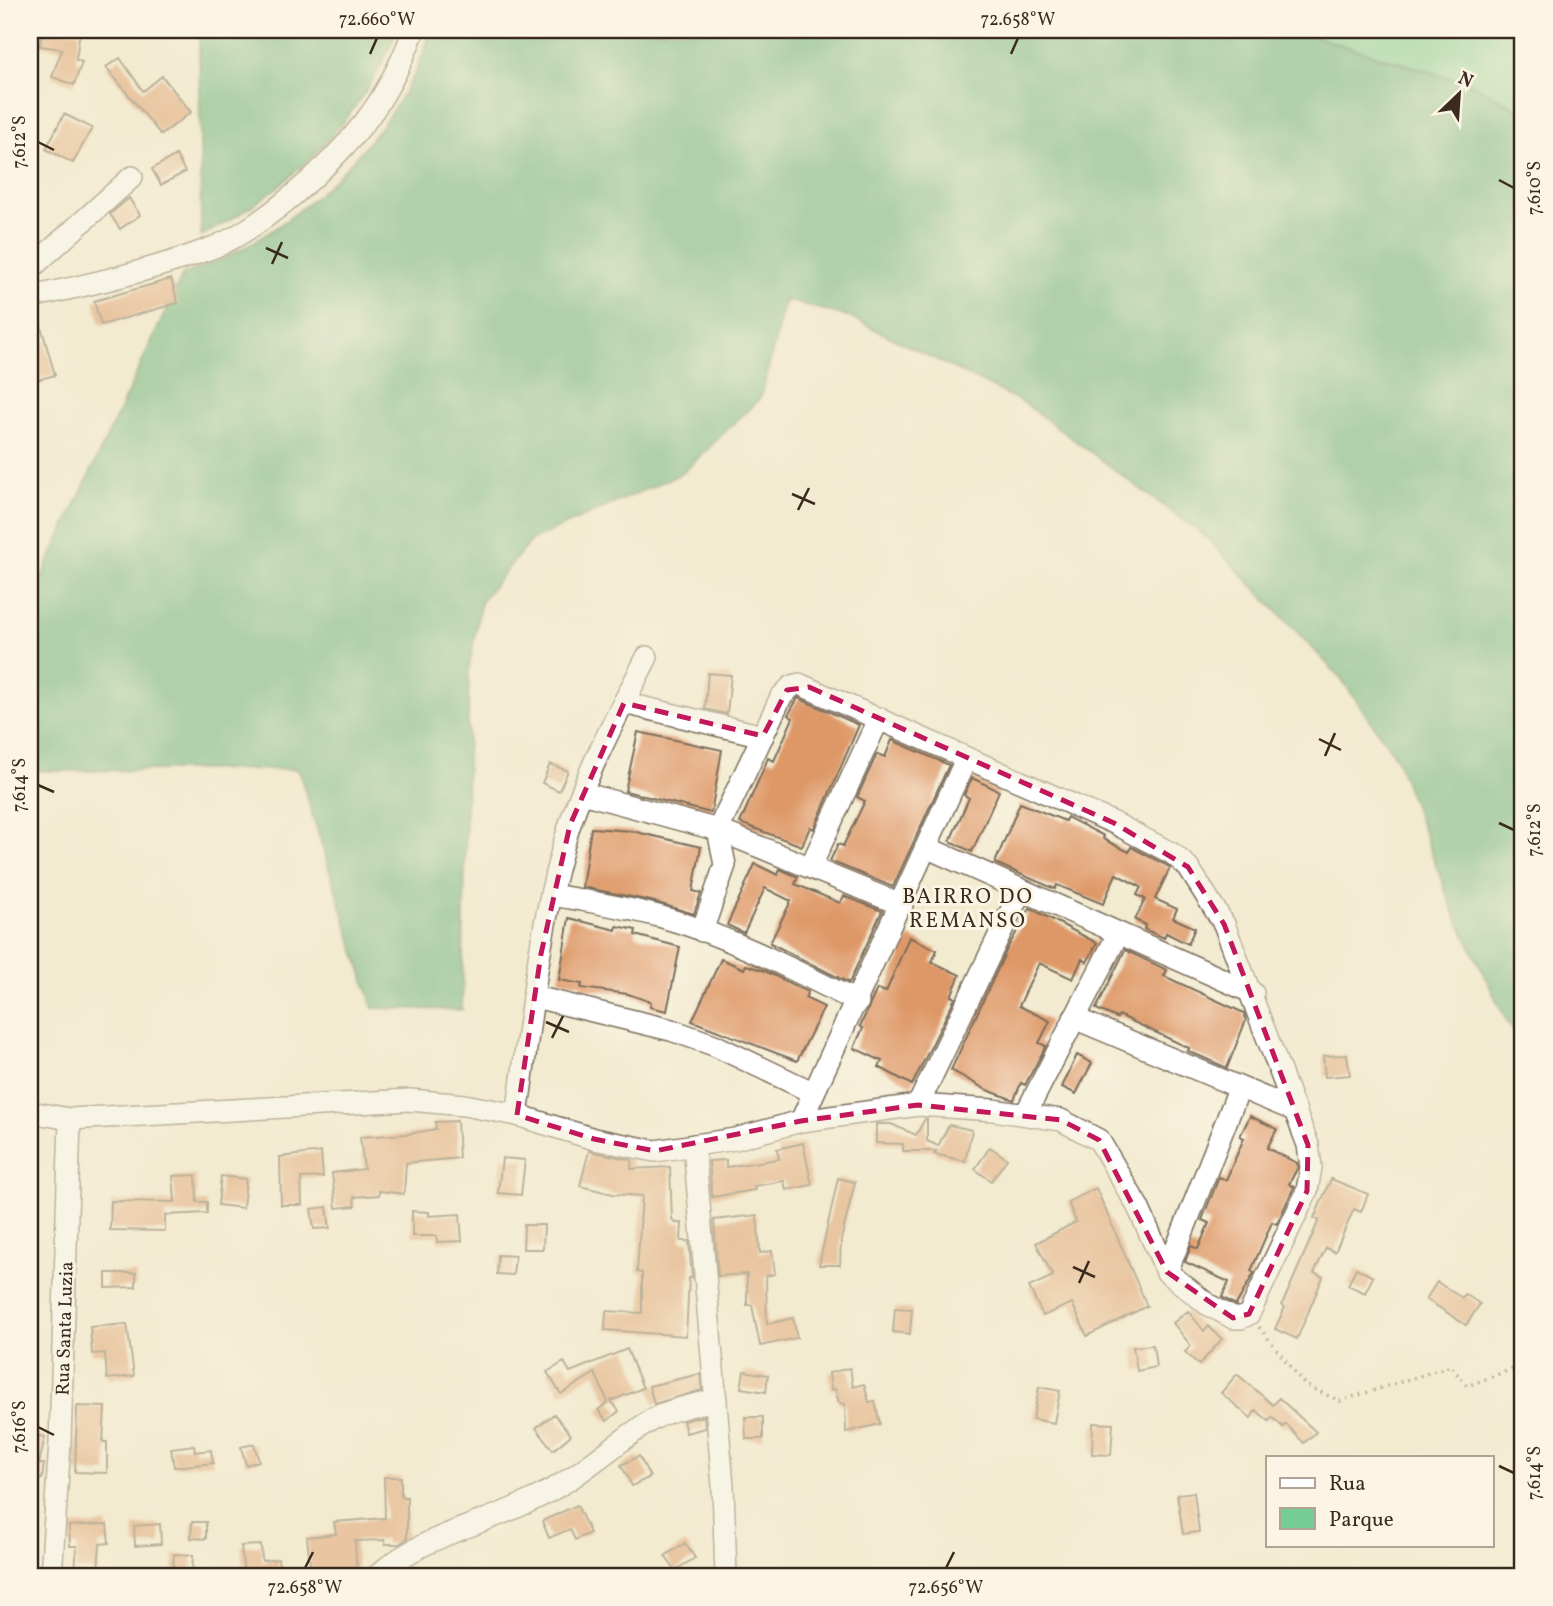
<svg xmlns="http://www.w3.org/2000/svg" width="1553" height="1606" font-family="Vollkorn,serif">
<rect width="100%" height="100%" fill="#fcf5e5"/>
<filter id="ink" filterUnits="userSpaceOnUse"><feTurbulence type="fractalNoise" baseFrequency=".0143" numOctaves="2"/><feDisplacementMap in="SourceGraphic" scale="14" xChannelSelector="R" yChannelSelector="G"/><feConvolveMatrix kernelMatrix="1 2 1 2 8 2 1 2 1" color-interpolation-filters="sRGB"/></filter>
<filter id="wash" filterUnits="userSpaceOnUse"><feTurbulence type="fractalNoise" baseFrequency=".00686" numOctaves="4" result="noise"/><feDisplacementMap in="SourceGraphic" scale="28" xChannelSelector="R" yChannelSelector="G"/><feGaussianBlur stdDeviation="1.57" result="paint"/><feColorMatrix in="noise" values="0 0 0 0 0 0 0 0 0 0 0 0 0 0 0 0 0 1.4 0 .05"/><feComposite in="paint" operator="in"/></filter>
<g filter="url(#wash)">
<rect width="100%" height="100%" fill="#f2ebd0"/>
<path fill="#75cd93" stroke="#587c58" stroke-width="2" d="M 1292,30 L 1523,30 L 1523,112 L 1473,85 Z"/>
<path fill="#60b07d" stroke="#4e6d4e" stroke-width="2" d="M 199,30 L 397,30 C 362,120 286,193 201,236 Z
M 431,30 L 1292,30 L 1473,85 L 1523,112 L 1523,1047 L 1505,1018 L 1452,908 L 1396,758 L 1340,677 L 1207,538 L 1024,403 L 850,317 L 785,300 L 761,397 L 683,473 L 531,540 L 481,601 L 469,669 L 462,1010 L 373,1008 L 298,769 L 30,771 L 30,602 L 183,274 C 277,245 367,162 414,75 C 421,61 426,45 431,30 Z"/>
<g id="blocks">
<path fill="#de9868" d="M 42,30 L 80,31 L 76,60 L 82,62 L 74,85 L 52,77 L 62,49 L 40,46 Z
M 120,58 L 143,91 L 162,76 L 191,112 L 161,135 L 106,67 Z
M 64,114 L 92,128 L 73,163 L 46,149 Z
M 176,155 L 185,172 L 161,185 L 152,169 Z
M 129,198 L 140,215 L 120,229 L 110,214 Z
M 171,279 L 178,303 L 101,325 L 94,301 Z
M 36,309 L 55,375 L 30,382 L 30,310 Z
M 708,673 L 731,675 L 727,714 L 705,709 Z
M 798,698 L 859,725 L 814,829 L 810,827 L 802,846 L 740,823 L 768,758 L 774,761 L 793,718 L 788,715 Z
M 638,732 L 722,750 L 711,813 L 625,791 Z
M 892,740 L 949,765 L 893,887 L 830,861 L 838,844 L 843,846 L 865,801 L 857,797 L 877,754 L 885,757 Z
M 550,764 L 568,771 L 559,791 L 542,783 Z
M 972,778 L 999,791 L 972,852 L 950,841 L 969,798 L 964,795 Z
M 1020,803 L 1065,821 L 1067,817 L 1104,836 L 1103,839 L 1129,852 L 1131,847 L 1166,865 L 1170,868 L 1155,899 L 1177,909 L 1173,918 L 1195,928 L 1188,944 L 1166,933 L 1164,938 L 1144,929 L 1146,925 L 1135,920 L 1145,899 L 1137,895 L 1141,887 L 1116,874 L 1103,904 L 1057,885 L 1055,889 L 995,863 Z
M 591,828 L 632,831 L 701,847 L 693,891 L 701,893 L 694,914 L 651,901 L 582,887 Z
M 755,864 L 778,875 L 780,869 L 798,877 L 795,884 L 840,903 L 844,896 L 882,911 L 849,983 L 770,943 L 791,901 L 765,888 L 744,933 L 727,925 Z
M 1030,908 L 1097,943 L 1087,962 L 1082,959 L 1073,979 L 1039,963 L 1019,1006 L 1050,1021 L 1039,1043 L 1046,1046 L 1025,1085 L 1021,1083 L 1014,1100 L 987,1090 L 951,1070 L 1007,949 Z
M 569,918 L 616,930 L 617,926 L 636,930 L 635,935 L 680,947 L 667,1011 L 650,1007 L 651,1002 L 628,994 L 581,988 L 582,984 L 559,980 Z
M 909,937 L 937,950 L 932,962 L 960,975 L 951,996 L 955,998 L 912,1085 L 879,1067 L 882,1061 L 854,1048 L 863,1028 L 860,1026 L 877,989 L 886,992 Z
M 1125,950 L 1167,970 L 1164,976 L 1244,1013 L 1246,1020 L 1227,1068 L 1188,1051 L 1189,1048 L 1119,1015 L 1117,1018 L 1096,1009 Z
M 721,959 L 744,969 L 746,965 L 765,971 L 808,992 L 805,998 L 824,1007 L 797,1061 L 692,1021 Z
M 1077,1055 L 1092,1063 L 1076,1094 L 1062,1087 Z
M 1347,1055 L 1350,1075 L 1325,1077 L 1323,1056 Z
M 1250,1116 L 1277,1129 L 1267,1148 L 1297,1163 L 1298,1167 L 1289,1184 L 1294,1187 L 1277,1224 L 1272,1222 L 1251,1271 L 1254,1273 L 1236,1305 L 1222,1297 L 1229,1282 L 1185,1262 L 1191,1246 L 1198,1249 L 1209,1223 L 1202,1220 L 1219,1177 L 1226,1180 L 1244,1138 L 1240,1136 Z
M 925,1119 L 927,1119 L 927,1141 L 938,1146 L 949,1125 L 972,1130 L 965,1161 L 934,1154 L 936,1151 L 903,1151 L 903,1144 L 876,1143 L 876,1124 L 891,1124 L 916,1135 Z
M 457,1121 L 459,1158 L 406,1163 L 404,1194 L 379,1191 L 379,1195 L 354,1197 L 355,1206 L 336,1208 L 332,1173 L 364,1169 L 360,1137 L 408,1134 L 436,1129 L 435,1122 Z
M 803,1143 L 812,1185 L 786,1190 L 784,1181 L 754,1186 L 755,1190 L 712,1197 L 709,1161 L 726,1160 L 726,1167 L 779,1159 L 777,1149 Z
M 990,1147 L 1007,1159 L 991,1181 L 975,1169 Z
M 589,1151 L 632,1160 L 631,1169 L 670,1167 L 672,1219 L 675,1223 L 682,1223 L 681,1241 L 689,1241 L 692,1278 L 689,1278 L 686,1336 L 605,1330 L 606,1311 L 642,1313 L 642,1273 L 637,1272 L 642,1196 L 613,1194 L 580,1186 Z
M 321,1152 L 323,1177 L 301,1178 L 302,1205 L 281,1205 L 280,1157 Z
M 502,1158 L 525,1160 L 521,1195 L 498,1193 Z
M 196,1175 L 197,1202 L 207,1202 L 207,1213 L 165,1215 L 165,1231 L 110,1230 L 111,1201 L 175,1202 L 173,1176 Z
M 221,1176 L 246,1179 L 243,1208 L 218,1205 Z
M 838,1178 L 855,1182 L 841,1240 L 840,1265 L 819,1265 Z
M 1331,1179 L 1368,1194 L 1361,1212 L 1354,1209 L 1335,1252 L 1326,1248 L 1314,1273 L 1323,1277 L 1297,1339 L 1275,1329 L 1285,1307 L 1282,1305 L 1319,1220 L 1314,1218 Z
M 1096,1188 L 1147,1306 L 1087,1336 L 1072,1303 L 1043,1316 L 1029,1287 L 1053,1276 L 1036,1243 L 1076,1222 L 1068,1202 Z
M 327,1207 L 330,1228 L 314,1229 L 311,1209 Z
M 412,1211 L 429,1212 L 429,1216 L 460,1214 L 462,1241 L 437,1242 L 437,1236 L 412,1236 Z
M 757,1215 L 760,1253 L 772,1251 L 775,1274 L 766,1276 L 767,1324 L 793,1318 L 797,1338 L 760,1346 L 752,1305 L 747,1305 L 747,1274 L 718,1276 L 714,1220 Z
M 524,1225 L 544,1225 L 543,1249 L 523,1249 Z
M 498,1255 L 515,1256 L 513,1275 L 497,1274 Z
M 1356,1268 L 1373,1277 L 1365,1293 L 1348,1285 Z
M 106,1273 L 136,1273 L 136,1287 L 106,1288 Z
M 1437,1282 L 1462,1298 L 1465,1294 L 1480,1304 L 1466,1325 L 1426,1299 Z
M 895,1308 L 912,1309 L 910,1334 L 893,1332 Z
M 1188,1311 L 1204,1331 L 1208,1326 L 1222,1339 L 1199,1365 L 1185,1352 L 1191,1346 L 1173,1323 Z
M 127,1324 L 134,1376 L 107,1379 L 105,1353 L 92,1354 L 90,1327 Z
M 1153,1345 L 1156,1367 L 1137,1371 L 1133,1347 Z
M 627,1349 L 643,1388 L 611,1401 L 619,1411 L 607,1421 L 598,1410 L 608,1402 L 595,1373 L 561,1394 L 547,1372 L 564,1362 L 570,1372 Z
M 850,1368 L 853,1387 L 864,1384 L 869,1402 L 875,1401 L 880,1424 L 846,1432 L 845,1404 L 839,1403 L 835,1389 L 831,1390 L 829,1373 Z
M 744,1371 L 768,1375 L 766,1392 L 741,1388 Z
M 700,1374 L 702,1390 L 654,1404 L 649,1386 Z
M 1237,1374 L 1273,1405 L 1279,1398 L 1316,1432 L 1304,1443 L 1286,1424 L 1283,1427 L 1272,1417 L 1269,1421 L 1256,1410 L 1251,1418 L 1221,1393 Z
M 1039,1387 L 1060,1391 L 1054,1423 L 1033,1419 Z
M 77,1406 L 105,1407 L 103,1442 L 107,1442 L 107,1473 L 75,1472 Z
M 554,1414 L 571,1435 L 553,1450 L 536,1428 Z
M 704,1416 L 705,1428 L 686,1433 L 683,1421 Z
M 745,1417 L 763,1417 L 763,1439 L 746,1439 Z
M 1093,1423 L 1113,1424 L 1111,1455 L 1092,1454 Z
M 30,1434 L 45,1437 L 39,1464 L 44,1464 L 42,1479 L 30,1479 Z
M 254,1444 L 259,1461 L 246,1465 L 241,1447 Z
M 194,1445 L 195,1452 L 211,1450 L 213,1463 L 174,1467 L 171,1448 Z
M 639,1456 L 650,1477 L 632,1486 L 621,1465 Z
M 384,1477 L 401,1477 L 401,1497 L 407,1497 L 407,1539 L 399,1544 L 385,1544 L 385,1540 L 355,1541 L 357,1576 L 337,1576 L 337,1571 L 311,1573 L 307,1537 L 336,1534 L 334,1522 L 385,1518 Z
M 1194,1492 L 1199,1532 L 1183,1534 L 1177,1494 Z
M 577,1505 L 590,1533 L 575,1540 L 570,1529 L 549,1538 L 542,1521 Z
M 192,1522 L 206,1522 L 206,1539 L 191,1538 Z
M 107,1524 L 109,1543 L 100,1544 L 98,1571 L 75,1570 L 77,1546 L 70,1546 L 69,1526 Z
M 160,1524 L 161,1544 L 135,1546 L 134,1526 Z
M 685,1543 L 695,1558 L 675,1570 L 665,1556 Z
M 261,1545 L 262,1561 L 278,1559 L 281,1576 L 244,1576 L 241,1546 Z
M 174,1554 L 193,1555 L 192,1573 L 173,1572 Z"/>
</g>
</g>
<g filter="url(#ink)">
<use href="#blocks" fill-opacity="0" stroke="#7b6e5c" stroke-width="2"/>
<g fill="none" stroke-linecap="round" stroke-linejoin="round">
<defs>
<g id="minor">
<path d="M 30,269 L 132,177"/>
<path d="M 30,297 C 90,285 151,271 209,249 C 261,230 330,166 364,123 C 386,95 402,62 414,30"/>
<path d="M 624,703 L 763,736"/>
<path d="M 582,793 L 718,830 L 902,905"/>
<path d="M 928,848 L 1253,993"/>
<path d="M 811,866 L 879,718"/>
<path d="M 552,895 C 588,901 626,907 662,917 C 731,937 794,970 858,1002"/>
<path d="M 535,997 L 671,1030 L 714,1045 L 812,1092"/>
<path d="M 1074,1018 L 1296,1111"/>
<path d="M 918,1105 L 1020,892"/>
<path d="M 30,1112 L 70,1119 L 410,1100 L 464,1105 L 517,1115 L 594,1139 L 655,1151 L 735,1139 L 801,1121 L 918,1105 L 993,1110 L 1061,1120 L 1099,1140 L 1138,1207 L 1167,1272 L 1207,1304 L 1233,1318 L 1241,1318 L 1249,1314 L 1307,1191 L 1311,1167 L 1308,1145 L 1224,924 L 1188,867 L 1173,854 L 1114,823 L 799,684 L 792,686 L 781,697 L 718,830 L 725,865 L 702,931"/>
<path d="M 1026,1113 L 1118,934"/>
<path d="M 517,1115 C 530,1026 538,934 563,847 C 581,781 616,718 647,657"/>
<path d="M 801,1121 L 966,759"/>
<path d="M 694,1145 L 723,1486 L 726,1576"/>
<path d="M 1167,1272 L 1239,1089"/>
<path id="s1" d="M 51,1576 L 60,1443 L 70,1119"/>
<path d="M 377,1576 C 424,1533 490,1524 544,1494 C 583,1474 614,1444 650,1421 C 669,1409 694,1405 716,1400"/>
</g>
</defs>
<use href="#minor" stroke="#7b6e5c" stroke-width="24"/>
<path stroke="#7b6e5c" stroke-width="3.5" stroke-dasharray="2 5" stroke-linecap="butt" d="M 1259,1327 L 1305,1385 L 1340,1401 L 1451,1366 L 1467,1386 L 1523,1365"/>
<use href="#minor" stroke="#fff" stroke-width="21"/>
</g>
</g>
<path d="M0 0H1553V1606H0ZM 809,687 L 1114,823 L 1188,867 L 1224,924 L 1308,1145 L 1307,1191 L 1249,1314 L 1233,1318 L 1167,1272 L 1099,1140 L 1061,1120 L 918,1105 L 801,1121 L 655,1151 L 594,1139 L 517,1115 L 541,954 L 570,825 L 624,703 L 763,736 L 787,690 Z" fill="#f2ebd0" fill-opacity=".55" fill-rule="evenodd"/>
<path fill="none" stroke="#c2185b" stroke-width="5" stroke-dasharray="14 9" stroke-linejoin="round" d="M 809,687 L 1114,823 L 1188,867 L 1224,924 L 1308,1145 L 1307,1191 L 1249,1314 L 1233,1318 L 1167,1272 L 1099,1140 L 1061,1120 L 918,1105 L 801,1121 L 655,1151 L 594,1139 L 517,1115 L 541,954 L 570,825 L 624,703 L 763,736 L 787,690 Z"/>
<path fill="none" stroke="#3b2a1e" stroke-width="2.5" d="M 370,54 L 377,38M 1011,54 L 1018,38M 38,142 L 54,150M 1499,180 L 1514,188M 266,248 L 288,258M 272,264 L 282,242M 792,494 L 815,504M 798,510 L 809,488M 1319,739 L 1341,750M 1325,756 L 1335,733M 38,785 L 54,792M 1499,823 L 1514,830M 546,1022 L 569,1032M 552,1038 L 563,1016M 1073,1267 L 1095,1277M 1079,1283 L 1089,1261M 38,1427 L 54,1435M 1499,1466 L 1514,1473M 305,1568 L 313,1552M 946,1568 L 954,1552"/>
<g text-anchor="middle" stroke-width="6" stroke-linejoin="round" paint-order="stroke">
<g font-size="19" fill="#3b2a1e" stroke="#fcf5e5">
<text dy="7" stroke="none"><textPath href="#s1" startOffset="248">Rua Santa Luzia</textPath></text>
</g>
<g font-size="21" letter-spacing="2" fill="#3b2a1e" stroke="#fcf5e5">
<text x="968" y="903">BAIRRO DO<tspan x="968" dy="24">REMANSO</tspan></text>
</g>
</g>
<rect width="1553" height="1606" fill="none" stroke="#fcf5e5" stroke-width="77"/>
<rect x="1266" y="1456" width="228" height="91" fill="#fcf5e5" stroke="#afa495" stroke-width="2"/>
<rect x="1280" y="1478" width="35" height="10" fill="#ffffff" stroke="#afa495" stroke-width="2"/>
<text x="1329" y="1490" font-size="21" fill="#3b2a1e">Rua</text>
<rect x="1280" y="1508" width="35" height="21" fill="#75cd93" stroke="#afa495" stroke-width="2"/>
<text x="1329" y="1526" font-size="21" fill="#3b2a1e">Parque</text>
<g transform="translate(1459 94) rotate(25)" stroke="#fcf5e5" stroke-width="5" paint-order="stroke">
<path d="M0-5L12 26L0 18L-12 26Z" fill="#3b2a1e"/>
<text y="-10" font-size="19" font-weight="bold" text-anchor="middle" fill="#3b2a1e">N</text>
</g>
<rect x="38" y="38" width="1476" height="1530" fill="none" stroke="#3b2a1e" stroke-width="2.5"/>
<g font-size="18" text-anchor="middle" fill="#3b2a1e">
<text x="377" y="25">72.660°W</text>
<text x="1018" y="25">72.658°W</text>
<text transform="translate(19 142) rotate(-90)" y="6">7.612°S</text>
<text transform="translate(1534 188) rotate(-90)" y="6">7.610°S</text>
<text transform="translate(19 785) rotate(-90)" y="6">7.614°S</text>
<text transform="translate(1534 830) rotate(-90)" y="6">7.612°S</text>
<text transform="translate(19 1427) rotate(-90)" y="6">7.616°S</text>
<text transform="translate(1534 1473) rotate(-90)" y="6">7.614°S</text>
<text x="305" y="1593">72.658°W</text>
<text x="946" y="1593">72.656°W</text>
</g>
</svg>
